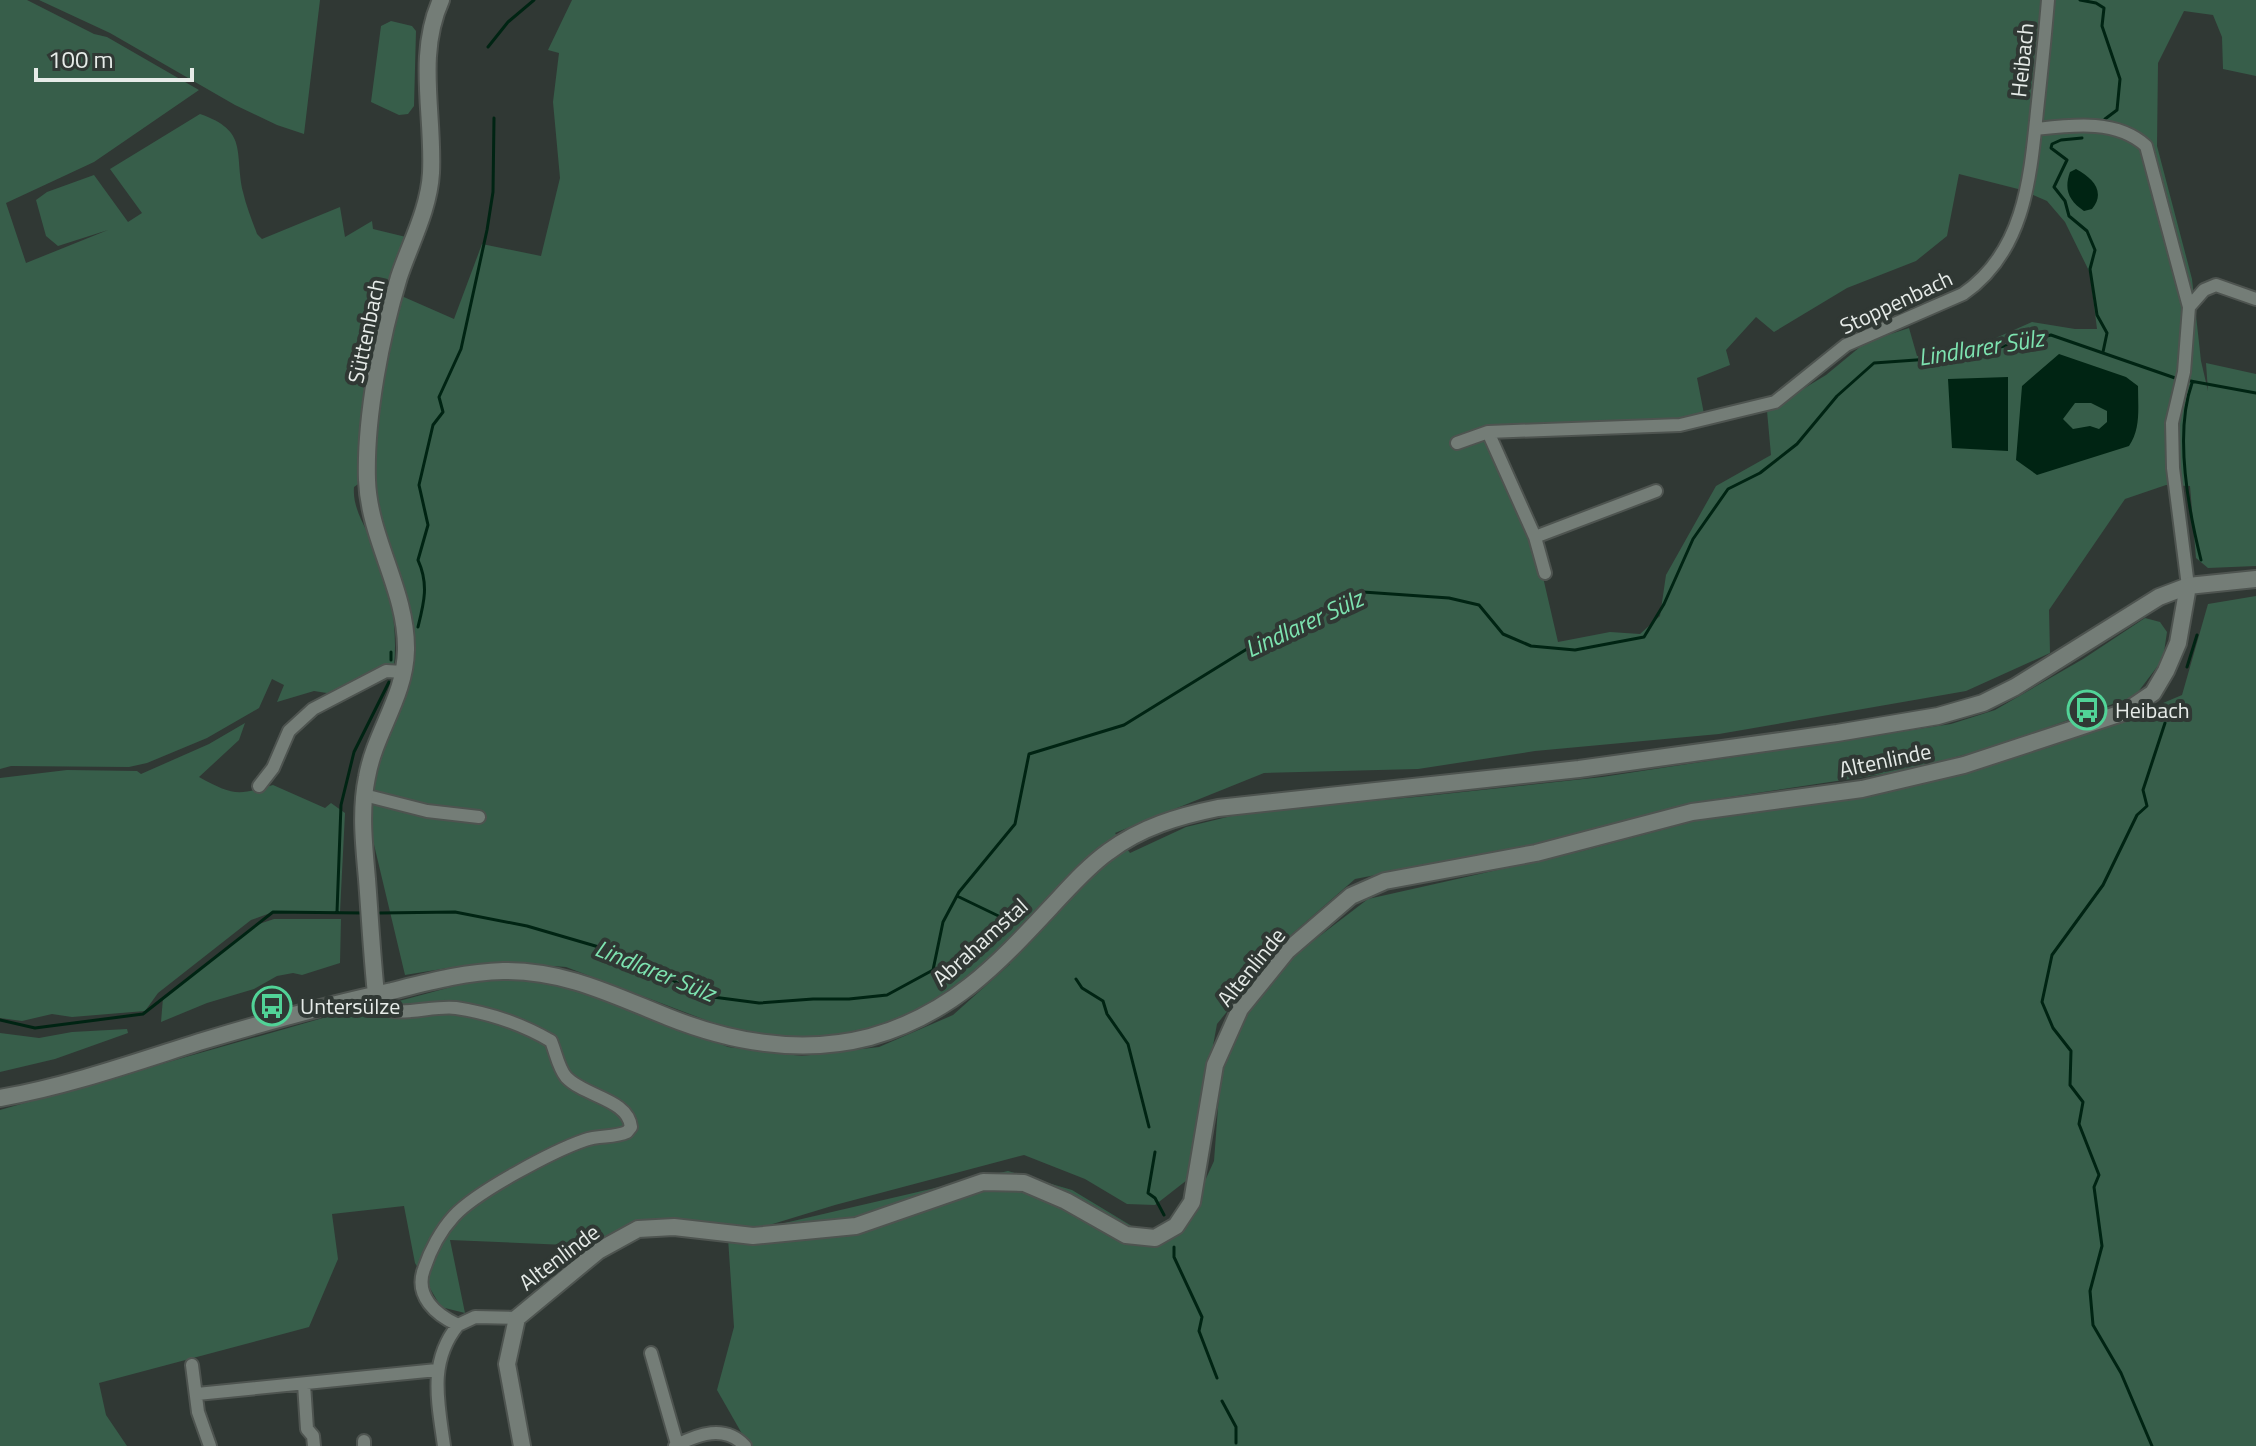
<svg xmlns="http://www.w3.org/2000/svg" width="2256" height="1446" font-family="'Titillium Web',sans-serif">
<rect width="100%" height="100%" fill="#303834"/>
<path fill="#375e4a" fill-rule="evenodd" d="M 0,0 L 27,0 L 94,34 L 107,37 L 199,90 L 94,162 L 6,203 L 26,263 L 108,230 L 58,246 L 46,236 L 36,200 L 47,192 L 94,175 L 128,222 L 142,213 L 110,169 L 200,114 C 249,131 234,152 243,192 C 246,206 252,220 257,234 L 262,239 L 340,207 L 345,237 L 372,221 L 373,229 L 406,237 L 361,482 L 354,487 C 352,510 368,530 376,551 C 390,587 398,627 394,666 L 333,694 L 314,691 L 277,702 L 284,685 L 272,679 L 259,708 L 207,738 L 147,763 L 129,767 L 11,766 L 0,769 Z
M 39,0 L 320,0 L 304,134 L 277,125 L 235,105 L 110,33 Z
M 572,0 L 2256,0 L 2256,76 L 2223,69 L 2222,37 L 2213,15 L 2184,11 L 2158,63 L 2157,146 L 2192,279 L 2201,361 L 2208,391 L 2206,363 L 2256,374 L 2256,566 L 2208,568 L 2196,558 L 2190,486 L 2166,485 L 2125,499 L 2049,610 L 2050,653 L 1966,691 L 1719,734 L 1535,751 L 1418,769 L 1264,773 L 1115,833 L 1130,853 L 1186,827 L 1252,811 L 1416,797 L 1602,777 L 1951,724 L 1995,710 L 2083,659 L 2145,618 L 2160,622 L 2167,632 L 2163,659 L 2135,696 L 1993,747 L 1904,771 L 1690,803 L 1561,839 L 1355,879 L 1284,941 L 1217,1024 L 1203,1100 L 1196,1173 L 1155,1205 L 1127,1204 L 1085,1179 L 1024,1155 L 835,1205 L 746,1232 L 1008,1171 L 1072,1190 L 1135,1228 L 1183,1229 L 1214,1161 L 1221,1068 L 1249,1010 L 1296,954 L 1368,899 L 1582,851 L 1703,819 L 1921,784 L 2047,748 L 2099,730 L 2182,695 L 2208,604 L 2256,596 L 2256,1446 L 749,1446 L 717,1390 L 734,1327 L 728,1238 L 629,1235 L 618,1230 L 590,1246 L 450,1240 L 465,1313 L 441,1307 L 415,1263 L 404,1206 L 332,1214 L 338,1259 L 309,1327 L 99,1383 L 106,1415 L 127,1446 L 0,1446 L 0,1110 L 344,1012 L 373,1008 L 466,983 L 527,978 L 586,990 L 728,1047 L 802,1056 L 879,1047 L 953,1015 L 1010,964 L 1001,952 L 940,1001 L 901,1019 L 848,1034 L 789,1039 L 737,1032 L 566,967 L 512,963 L 460,966 L 405,975 L 371,832 L 375,762 L 404,677 L 368,453 L 397,294 L 454,319 L 482,244 L 541,256 L 560,178 L 553,102 L 559,53 L 548,50 ZM 1959,174 L 2022,190 L 2047,201 L 2065,222 L 2090,273 L 2097,329 L 2075,329 L 2032,322 L 1982,344 L 1917,356 L 1909,328 L 1866,342 L 1826,375 L 1767,411 L 1771,455 L 1716,486 L 1666,575 L 1660,616 L 1640,634 L 1610,632 L 1558,642 L 1530,521 L 1490,432 L 1705,419 L 1697,378 L 1730,365 L 1726,350 L 1756,317 L 1774,332 L 1847,288 L 1916,261 L 1947,236 Z
M 391,21 L 412,26 L 416,31 L 414,106 L 408,114 L 399,115 L 371,102 L 381,26 Z
M 245,723 L 239,740 L 199,777 C 232,795 237,796 273,785 L 325,808 L 331,803 L 345,813 L 340,912 L 273,912 L 251,920 L 158,993 L 145,1011 L 72,1017 L 52,1014 L 22,1021 L 0,1018 L 0,778 L 67,770 L 137,771 L 141,774 L 209,744 Z
M 274,919 L 341,919 L 340,963 L 302,975 L 293,973 L 277,976 L 254,989 L 207,1003 L 161,1022 L 163,998 L 256,925 Z
M 127,1029 L 128,1033 L 55,1059 L 0,1072 L 0,1033 L 39,1038 L 72,1032 Z"/>
<path fill="#002413" fill-rule="evenodd" d="M 2076,169 C 2093,178 2106,192 2092,209 L 2084,211 C 2068,200 2064,189 2070,172 Z
M 2059,354 L 2126,377 L 2138,386 C 2138,407 2141,429 2129,446 L 2037,475 L 2016,460 L 2022,386 ZM 2075,403 L 2091,403 L 2107,411 L 2107,422 L 2099,429 L 2090,426 L 2073,429 L 2063,419 Z
M 2008,377 L 2008,451 L 1952,448 L 1948,379 Z"/>
<g fill="none" stroke-linecap="round" stroke-linejoin="round">
<path stroke="#002413" stroke-width="3" d="M 2080,0 L 2096,3 L 2104,8 L 2102,26 L 2120,79 L 2117,110 L 2105,119
M 488,47 L 508,22 L 534,0
M 2082,138 L 2061,140 L 2052,144 L 2051,148 L 2067,160 L 2054,187 L 2065,201 L 2069,216 L 2087,231 L 2095,250 L 2090,269 L 2097,315 L 2107,333 L 2103,352
M 2185,380 L 2256,393
M 2192,383 C 2174,434 2188,508 2201,560
M 418,627 C 424,603 429,584 418,560 L 428,525 L 419,485 L 433,425 L 443,412 L 439,397 L 461,349 L 487,230 L 493,192 L 494,118
M 391,652 L 391,660
M 2187,667 L 2197,635
M 957,896 L 1011,922
M 337,912 L 341,805 L 354,752 L 389,682
M 380,913 L 455,912 L 527,926 L 633,957 L 686,988 L 713,997 L 759,1003 L 813,999 L 849,999 L 887,995 L 933,970 L 943,922 L 959,892 L 1015,824 L 1029,754 L 1124,725 L 1255,644 L 1295,630 L 1328,608 L 1363,592 L 1449,598 L 1479,605 L 1503,634 L 1531,646 L 1575,650 L 1644,637 L 1664,604 L 1693,539 L 1728,489 L 1760,473 L 1797,444 L 1837,396 L 1874,363 L 1958,357 L 2051,335 L 2178,379
M 1076,979 L 1082,988 L 1103,1001 L 1107,1014 L 1128,1044 L 1149,1127
M 0,1020 L 35,1028 L 143,1014 L 273,912 L 363,913
M 1155,1152 L 1148,1193 L 1155,1198 L 1164,1215
M 1174,1247 L 1174,1257 L 1202,1317 L 1199,1331 L 1217,1378
M 1222,1401 L 1236,1427 L 1236,1443
M 2152,1446 L 2121,1373 L 2093,1325 L 2090,1291 L 2102,1246 L 2094,1187 L 2099,1175 L 2079,1124 L 2083,1102 L 2070,1085 L 2071,1051 L 2053,1028 L 2042,1002 L 2052,955 L 2103,885 L 2137,815 L 2147,806 L 2143,790 L 2165,723"/>
<defs>
<path id="street" d="M 2036,129 C 2072,125 2117,119 2146,146 L 2189,307 L 2184,372 L 2172,423 L 2173,468 L 2188,586
M 2189,307 L 2204,290 L 2216,285 L 2256,299
M 1488,432 L 1535,537 L 1545,573
M 1457,443 L 1488,432 L 1680,425 L 1775,402 L 1846,345 L 1963,294 C 2024,252 2030,180 2037,111 C 2041,74 2045,37 2048,0
M 1535,537 L 1656,491
M 259,786 L 273,768 L 289,731 L 313,709 L 386,671 L 404,672
M 364,795 L 427,811 L 479,817
M 376,994 L 381,1007 C 398,1018 433,1005 456,1008 C 489,1013 522,1024 551,1041 C 556,1053 558,1067 566,1077 C 585,1097 628,1099 631,1127 L 627,1132 C 614,1138 599,1135 585,1140 C 553,1151 476,1192 454,1216 C 441,1230 430,1251 424,1269 C 414,1296 436,1315 458,1325 L 475,1317 L 517,1318
M 651,1353 L 677,1444
M 192,1365 L 198,1412 L 210,1446
M 304,1384 L 307,1429 L 313,1436 L 314,1446
M 197,1394 L 437,1370
M 364,1441 L 364,1446
M 444,1446 C 438,1402 428,1362 458,1325
M 675,1446 C 698,1434 725,1424 745,1446"/>
<path id="secondary" d="M 376,994 C 372,956 370,918 367,879 C 364,845 360,811 367,777 C 375,732 405,697 406,650 C 407,591 369,539 367,480 C 365,418 381,336 399,277 C 410,244 429,209 431,173 C 434,115 416,55 441,0
M 0,1098 C 68,1086 133,1063 199,1042 C 262,1023 327,1005 392,991 C 428,982 465,972 503,971 C 564,970 613,995 668,1017 C 733,1043 801,1055 870,1037 C 950,1015 996,966 1051,907 C 1068,889 1087,867 1108,852 C 1141,827 1179,816 1218,808 L 1579,769 L 1837,733 L 1938,716 L 1983,703 L 2015,687 L 2159,597 L 2188,586 L 2256,579
M 522,1446 L 507,1364 L 517,1318 L 598,1251 L 638,1229 L 674,1227 L 753,1236 L 856,1226 L 983,1182 L 1024,1183 L 1066,1201 L 1126,1235 L 1155,1238 L 1176,1226 L 1192,1202 L 1215,1065 L 1240,1009 L 1287,951 L 1351,896 L 1385,881 L 1536,853 L 1692,812 L 1862,789 L 1964,765 L 2125,712 L 2153,693 L 2166,671 L 2178,643 L 2188,586"/>
</defs>
<use href="#street" stroke="#4e5450" stroke-width="16"/>
<use href="#secondary" stroke="#4e5450" stroke-width="20"/>
<use href="#street" stroke="#747d77" stroke-width="12"/>
<use href="#secondary" stroke="#747d77" stroke-width="16"/>
</g>
<defs>
<symbol id="bus-ring" viewBox="-11 -11 22 22"><circle r="9.5" fill="#303834" stroke="#51d397" stroke-width="1.5"/><path d="M-5-6H5V4H4V6H2V4H-2V6H-4V4H-5ZM-3.5-4V0h7V-4ZM-3.5 1.2v1.5H-2V1.2ZM2 1.2v1.5H3.5V1.2Z" fill="#51d397"/></symbol>
</defs>
<g fill-rule="evenodd">
<use href="#bus-ring" x="2065" y="688" width="44" height="44"/>
<use href="#bus-ring" x="250" y="984" width="44" height="44"/>
</g>
<g text-anchor="middle" stroke-width="8" stroke-linejoin="round" paint-order="stroke">
<g font-size="22" fill="#e6ebe8" stroke="#303834">
<text transform="translate(2022 60) rotate(-84)" y="8">Heibach</text>
<text transform="translate(1896 302) rotate(-25)" y="8">Stoppenbach</text>
<text transform="translate(366 331) rotate(-78)" y="8">Süttenbach</text>
<text transform="translate(1885 760) rotate(-12)" y="8">Altenlinde</text>
<text transform="translate(980 942) rotate(-42)" y="8">Abrahamstal</text>
<text transform="translate(1251 967) rotate(-51)" y="8">Altenlinde</text>
<text transform="translate(559 1257) rotate(-37)" y="8">Altenlinde</text>
</g>
<g font-size="22" fill="#e6ebe8" stroke="#303834" text-anchor="start">
<text x="2115" y="718">Heibach</text>
<text x="300" y="1014">Untersülze</text>
</g>
<g font-size="24" font-style="italic" fill="#7de3b0" stroke="#303834">
<text transform="translate(1981 348) rotate(-9)" y="8">Lindlarer Sülz</text>
<text transform="translate(1304 624) rotate(-25)" y="8">Lindlarer Sülz</text>
<text transform="translate(655 971) rotate(22)" y="8">Lindlarer Sülz</text>
</g>
</g>
<path d="M36 68v12h156v-12" fill="none" stroke="#e6ebe8" stroke-width="4"/>
<text x="48" y="68" font-size="24" fill="#e6ebe8" stroke="#303834" stroke-width="6" paint-order="stroke">100 m</text>
</svg>
